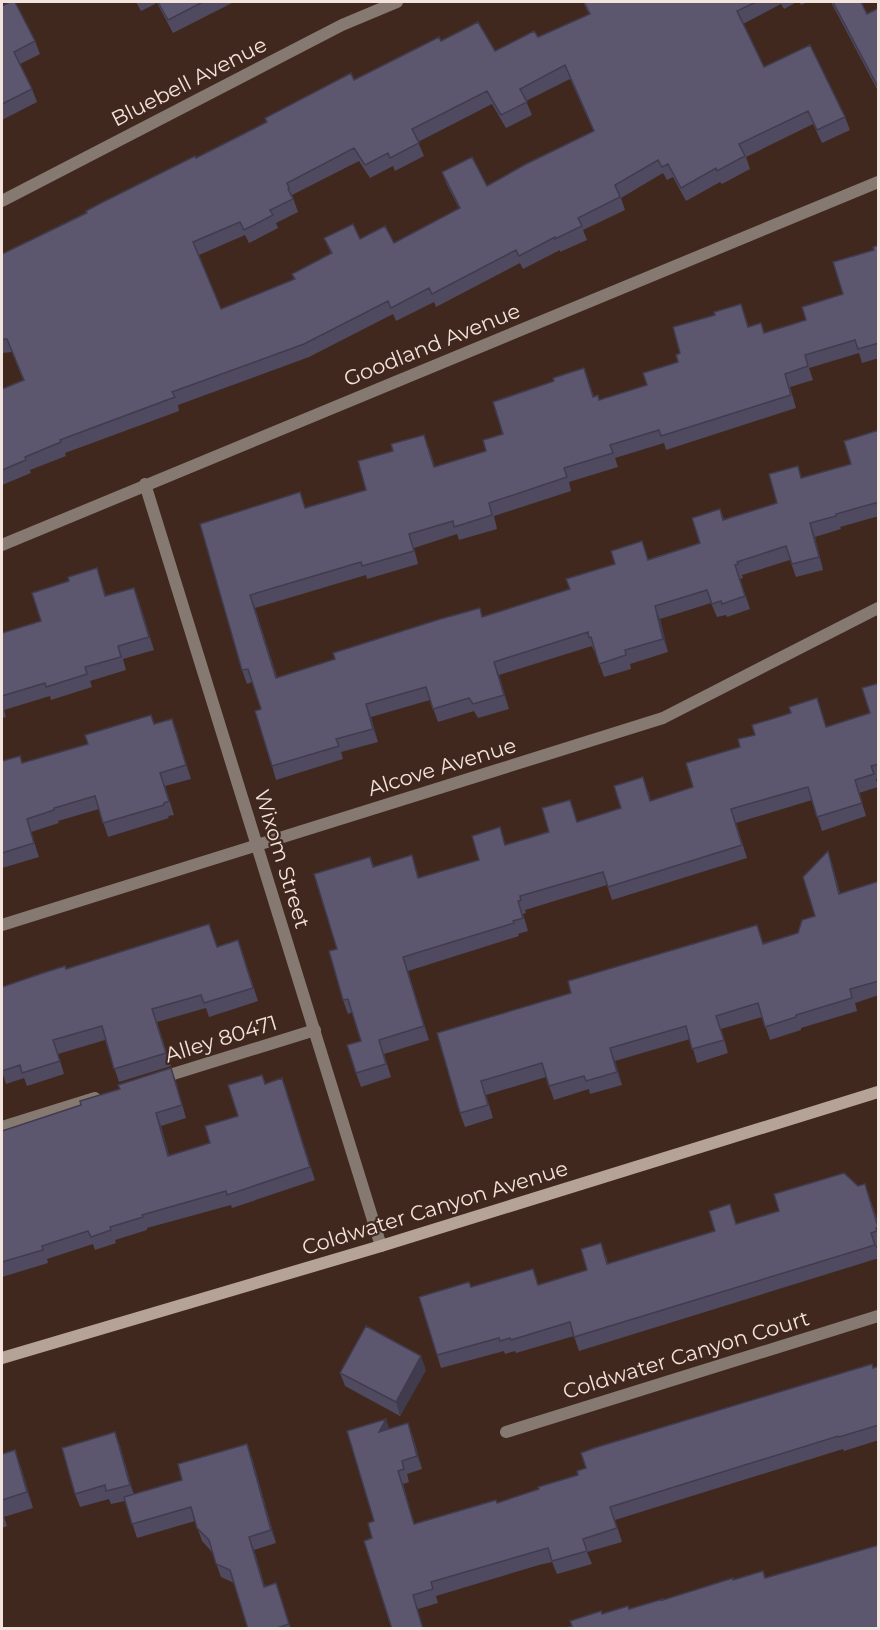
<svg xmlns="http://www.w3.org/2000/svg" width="880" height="1630" font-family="Montserrat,sans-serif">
<rect width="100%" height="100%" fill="#40281e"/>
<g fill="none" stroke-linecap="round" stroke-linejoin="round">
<path stroke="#857972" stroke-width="12" d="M 157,1079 L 315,1030
M 2,1127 L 95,1098"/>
<path stroke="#857972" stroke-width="12" d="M 2,201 L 342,25 L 397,2
M 145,484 L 381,1246
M 2,545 L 878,182
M 2,925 L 663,718 L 878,608
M 506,1432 L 878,1316"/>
<path stroke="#b6a398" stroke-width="12" d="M 2,1358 L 381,1246 L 878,1092"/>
</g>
<path fill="#4f4a5f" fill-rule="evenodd" d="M 136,2 L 234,2 L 173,33 L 157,3 L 141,11 Z
M 583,2 L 797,2 L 784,9 L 781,4 L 743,24 L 764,67 L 845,117 L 850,130 L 822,143 L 813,124 L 746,157 L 750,169 L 722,184 L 720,182 L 686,201 L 673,177 L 667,180 L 663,173 L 621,198 L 625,210 L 583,230 L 587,240 L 560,252 L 560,250 L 523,269 L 520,263 L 436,307 L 434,302 L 396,321 L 393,314 L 309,357 L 178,405 L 179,411 L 65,453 L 66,456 L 30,470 L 31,473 L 2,485 L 2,389 L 23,380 L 12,352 L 2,353 L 2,254 L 196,158 L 266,122 L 265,118 L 441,41 L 495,51 L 538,37 L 589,14 ZM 570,79 L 594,132 L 487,186 L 442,172 L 447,185 L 459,208 L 394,243 L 360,239 L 324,238 L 331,254 L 292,274 L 294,280 L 221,309 L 199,255 L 245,235 L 249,243 L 278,228 L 276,223 L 298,212 L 292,195 L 359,161 L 370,178 L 393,166 L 395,171 L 424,156 L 418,142 L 492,104 L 506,128 L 532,115 L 526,101 Z
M 799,2 L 808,2 L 801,5 Z
M 831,2 L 861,2 L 867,14 L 879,8 L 879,93 Z
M 2,6 L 35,41 L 40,54 L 20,64 L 32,89 L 37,102 L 2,120 Z
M 879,245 L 879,358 L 862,363 L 859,353 L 809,368 L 813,380 L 790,387 L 796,408 L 666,450 L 664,443 L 615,458 L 618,467 L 569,482 L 571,491 L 494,516 L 497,529 L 459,540 L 457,534 L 414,548 L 418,564 L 367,579 L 366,575 L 255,608 L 277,677 L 483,617 L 570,589 L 648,559 L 700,543 L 720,509 L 724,519 L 777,503 L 802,478 L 851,464 L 879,430 L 879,516 L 840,527 L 841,529 L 815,537 L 823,570 L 796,577 L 790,560 L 742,575 L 743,578 L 740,579 L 750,609 L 727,617 L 726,615 L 717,617 L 711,603 L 660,619 L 668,652 L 630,664 L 631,669 L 604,677 L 595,651 L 594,651 L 592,646 L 499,675 L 509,709 L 478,718 L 474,711 L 438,722 L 430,700 L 371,717 L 378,742 L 341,752 L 343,759 L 276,780 L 272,766 L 261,709 L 252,682 L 247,684 L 242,670 L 200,524 L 306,508 L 366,490 L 429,448 L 435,467 L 486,451 L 554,381 L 584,368 L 594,397 L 599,400 L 647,385 L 678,362 L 680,353 L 715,315 L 741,304 L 749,327 L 765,333 L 806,320 L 843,294 L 874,250 Z
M 97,568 L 106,596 L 139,601 L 154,650 L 123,659 L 126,670 L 90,681 L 92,687 L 51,700 L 50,696 L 4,710 L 6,717 L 2,718 L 2,633 L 41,621 L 69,581 Z
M 879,683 L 879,779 L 876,779 L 878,787 L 859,793 L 866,816 L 822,831 L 812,800 L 736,823 L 747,858 L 612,900 L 607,885 L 525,910 L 526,913 L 523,914 L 528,931 L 518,934 L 519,936 L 408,971 L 429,1040 L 384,1054 L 391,1077 L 361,1087 L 356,1073 L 361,1041 L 352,1012 L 348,1014 L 343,1000 L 337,949 L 370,857 L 374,866 L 416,868 L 419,878 L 479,860 L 506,845 L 621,808 L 648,791 L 651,801 L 693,787 L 755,735 L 821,711 L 826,727 L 870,713 Z
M 151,715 L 154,724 L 172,719 L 191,779 L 165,786 L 174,815 L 168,816 L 169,818 L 108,837 L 99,809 L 58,821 L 59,823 L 31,832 L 39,857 L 2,868 L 2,761 L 22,763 L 88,744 Z
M 828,851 L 832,864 L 840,893 L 879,881 L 879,995 L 855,1003 L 857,1011 L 801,1028 L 801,1030 L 770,1040 L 762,1017 L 721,1029 L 728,1053 L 697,1063 L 690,1039 L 615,1061 L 622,1085 L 590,1094 L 589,1089 L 554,1100 L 546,1077 L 486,1095 L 493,1118 L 465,1127 L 460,1113 L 437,1033 L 763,943 L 798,933 L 815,916 Z
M 217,947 L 243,954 L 258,1001 L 209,1017 L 206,1008 L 157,1022 L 171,1066 L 119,1082 L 105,1040 L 58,1054 L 64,1074 L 27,1086 L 24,1078 L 6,1084 L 2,1071 L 66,969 Z
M 262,1075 L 266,1084 L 282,1078 L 315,1180 L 232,1208 L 231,1205 L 147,1228 L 147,1230 L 115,1240 L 116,1243 L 95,1250 L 93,1244 L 47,1259 L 48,1263 L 2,1277 L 2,1131 L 176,1082 L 186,1118 L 161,1126 L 169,1156 L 210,1143 L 238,1116 Z
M 865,1184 L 879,1225 L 879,1245 L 876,1246 L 879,1254 L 879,1258 L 579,1351 L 574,1336 L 516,1353 L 515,1351 L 505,1354 L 504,1351 L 441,1368 L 437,1355 L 538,1285 L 587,1270 L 606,1256 L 608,1264 Z
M 879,1366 L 879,1440 L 844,1451 L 843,1449 L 615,1520 L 622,1542 L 587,1552 L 592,1564 L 557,1574 L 552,1562 L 539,1565 L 436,1596 L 438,1603 L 418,1609 L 372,1538 L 374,1521 L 390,1429 L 413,1437 L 422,1469 L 407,1474 L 409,1482 L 403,1484 L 414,1524 L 497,1503 L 578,1475 Z
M 426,1370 L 400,1416 L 345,1386 L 340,1373 Z
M 115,1432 L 120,1446 L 134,1495 L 182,1480 L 247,1444 L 252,1458 L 276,1543 L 254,1550 L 265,1587 L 276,1583 L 291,1629 L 248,1629 L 234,1583 L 221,1577 L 212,1552 L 202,1541 L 195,1521 L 137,1538 L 125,1501 L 111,1504 L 109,1499 L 80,1507 L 75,1494 Z
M 2,1454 L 21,1467 L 33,1508 L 4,1517 L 7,1526 L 2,1528 Z"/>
<path fill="#403c4e" d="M 810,523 L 815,537 L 823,570 L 819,557 Z
M 134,588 L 139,601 L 154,650 L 149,637 Z
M 250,595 L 255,608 L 281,691 L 276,678 Z
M 655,606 L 660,619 L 668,652 L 663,639 Z
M 494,662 L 499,675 L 509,709 L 504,695 Z
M 366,704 L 371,717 L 378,742 L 373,729 Z
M 172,719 L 177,732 L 191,779 L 186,765 Z
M 828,851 L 832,864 L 844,907 L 839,894 Z
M 403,957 L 408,971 L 429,1040 L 424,1026 Z
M 610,1048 L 615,1061 L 622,1085 L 617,1072 Z
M 171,1068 L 176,1082 L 186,1118 L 182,1105 Z
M 282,1078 L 287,1092 L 315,1180 L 310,1167 Z
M 156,1113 L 161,1126 L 173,1169 L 168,1156 Z
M 421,1356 L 426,1370 L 400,1416 L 396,1402 Z
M 386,1419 L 391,1433 L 379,1432 Z
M 408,1423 L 413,1437 L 422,1469 L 417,1456 Z
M 115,1432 L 120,1446 L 135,1498 L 130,1485 Z
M 247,1444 L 252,1458 L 276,1543 L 271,1530 Z
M 15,1450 L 21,1467 L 33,1508 L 27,1492 Z
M 398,1471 L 403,1484 L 418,1538 L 414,1524 Z
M 249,1537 L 254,1550 L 269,1600 L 264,1587 Z"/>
<path fill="#5c566f" stroke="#403c4e" stroke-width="1.5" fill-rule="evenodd" d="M 10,2 L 15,2 L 35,41 L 14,52 L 32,89 L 2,104 L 2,6 Z
M 158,2 L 203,2 L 168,20 Z
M 584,2 L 756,2 L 737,11 L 764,67 L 810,45 L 845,117 L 817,130 L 808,111 L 739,144 L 745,156 L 717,171 L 716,168 L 681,188 L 668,164 L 662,167 L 658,160 L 615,185 L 620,197 L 578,218 L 582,226 L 555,239 L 555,237 L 519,256 L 516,250 L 432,294 L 429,288 L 391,308 L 388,301 L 304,344 L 172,392 L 175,397 L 60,440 L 61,442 L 25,457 L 26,460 L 2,470 L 2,389 L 24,380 L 7,339 L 2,339 L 2,254 L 87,213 L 86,211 L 101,203 L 195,156 L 196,158 L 267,122 L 265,118 L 351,73 L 354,80 L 439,37 L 441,41 L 478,22 L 495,51 L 534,31 L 538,37 L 590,14 ZM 565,65 L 594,131 L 526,164 L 487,186 L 472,157 L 442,172 L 460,208 L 394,243 L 385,226 L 360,239 L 353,224 L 324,238 L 332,253 L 292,274 L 295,279 L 221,309 L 193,242 L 240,222 L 244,230 L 273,215 L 270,210 L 293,199 L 288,189 L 289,188 L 287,183 L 354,148 L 365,165 L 388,153 L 390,158 L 419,143 L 412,129 L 487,91 L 501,115 L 527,102 L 520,89 Z
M 833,2 L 861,2 L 867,14 L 879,8 L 879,89 Z
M 879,245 L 879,343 L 858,349 L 855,340 L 805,355 L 808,366 L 785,374 L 791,395 L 661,436 L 659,430 L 610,445 L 613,453 L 564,468 L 567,477 L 489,503 L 492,515 L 454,527 L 453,521 L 409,534 L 414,551 L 362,566 L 361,562 L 250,595 L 276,678 L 335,659 L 333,653 L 437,620 L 480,608 L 482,617 L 570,589 L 566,579 L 615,564 L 611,551 L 642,541 L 648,560 L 700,543 L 692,518 L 720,509 L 723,520 L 777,503 L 769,474 L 798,466 L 801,478 L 851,464 L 844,441 L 879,430 L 879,502 L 836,514 L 836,516 L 810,523 L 819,557 L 792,564 L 786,546 L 737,562 L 738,564 L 735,565 L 745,596 L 722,604 L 721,601 L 712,604 L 707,590 L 655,606 L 663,639 L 625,650 L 626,655 L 599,664 L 591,637 L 589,638 L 588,632 L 494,662 L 504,695 L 473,704 L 469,698 L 433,709 L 426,687 L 366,704 L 373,729 L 336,739 L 339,746 L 272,766 L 255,711 L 261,709 L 248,669 L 242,670 L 200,524 L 300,492 L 305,508 L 366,490 L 358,461 L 393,451 L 391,444 L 424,435 L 434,467 L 486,451 L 483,440 L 503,434 L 493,402 L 554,381 L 553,378 L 584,368 L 593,397 L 598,395 L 599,400 L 647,385 L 643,373 L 678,362 L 676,355 L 680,353 L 673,327 L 715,315 L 714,312 L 741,304 L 748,327 L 761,323 L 764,333 L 806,320 L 802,307 L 843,294 L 833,262 L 874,250 L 873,247 Z
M 97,568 L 105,596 L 134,588 L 149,637 L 118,646 L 121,657 L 85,667 L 87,674 L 46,687 L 45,683 L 2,696 L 2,633 L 41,621 L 32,593 L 69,581 L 68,577 Z
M 879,683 L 879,764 L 871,766 L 874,774 L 855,780 L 862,803 L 817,817 L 808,787 L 731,809 L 742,845 L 608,887 L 603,872 L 520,896 L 521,900 L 518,901 L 523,918 L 513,921 L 514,923 L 403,957 L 424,1026 L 379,1040 L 386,1064 L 356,1073 L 347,1045 L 361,1041 L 348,999 L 343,1000 L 329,951 L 337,949 L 314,874 L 370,857 L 373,867 L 412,855 L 418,878 L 479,860 L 472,836 L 500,827 L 505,845 L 549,832 L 542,808 L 570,800 L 577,822 L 621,808 L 614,786 L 643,777 L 650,801 L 693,787 L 686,763 L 740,747 L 738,739 L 755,735 L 752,725 L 791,713 L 789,707 L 817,698 L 826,727 L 870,713 L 862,688 Z
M 151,715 L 154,724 L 172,719 L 186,765 L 160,773 L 169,801 L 164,803 L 164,805 L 103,823 L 95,796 L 54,808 L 54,810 L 27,819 L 34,843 L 2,853 L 2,761 L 20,756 L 22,763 L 88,744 L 85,735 Z
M 828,851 L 839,894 L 879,881 L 879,981 L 850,989 L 852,998 L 796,1015 L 796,1017 L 765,1027 L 758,1003 L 716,1016 L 724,1040 L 692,1049 L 686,1026 L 610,1048 L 617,1072 L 586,1081 L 584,1076 L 549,1086 L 542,1063 L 481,1081 L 488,1105 L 460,1113 L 437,1033 L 571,993 L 568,981 L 757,925 L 763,944 L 798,933 L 802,920 L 815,916 L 803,877 Z
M 209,924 L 217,947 L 238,940 L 253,988 L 204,1003 L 201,995 L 152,1009 L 166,1053 L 114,1069 L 102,1026 L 53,1040 L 60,1061 L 22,1073 L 20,1065 L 2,1071 L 2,987 L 43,973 L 65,966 L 66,969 Z
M 171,1068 L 182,1105 L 156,1113 L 168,1156 L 210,1143 L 205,1126 L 238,1116 L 228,1085 L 262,1075 L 265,1084 L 282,1078 L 310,1167 L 227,1195 L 226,1191 L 142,1215 L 143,1217 L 110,1227 L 111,1230 L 91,1237 L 88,1231 L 42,1246 L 43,1250 L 2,1262 L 2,1131 L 81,1105 L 80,1101 L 120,1089 L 118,1085 Z
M 844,1173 L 858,1186 L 865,1184 L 878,1227 L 876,1228 L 877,1231 L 871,1233 L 875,1245 L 574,1337 L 570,1322 L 511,1340 L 510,1338 L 500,1341 L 499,1338 L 437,1355 L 419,1297 L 469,1282 L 471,1287 L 533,1269 L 538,1285 L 587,1270 L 581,1249 L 601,1243 L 607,1264 L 715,1231 L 709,1211 L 730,1204 L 736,1224 L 779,1211 L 774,1194 Z
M 366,1326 L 421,1356 L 396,1402 L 340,1373 Z
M 872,1364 L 873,1368 L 879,1366 L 879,1425 L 839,1437 L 838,1436 L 610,1507 L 617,1528 L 583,1539 L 587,1551 L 552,1561 L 548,1548 L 534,1552 L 431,1582 L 433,1589 L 413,1595 L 423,1629 L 392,1629 L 364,1541 L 372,1538 L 368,1523 L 374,1521 L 347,1431 L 386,1419 L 379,1432 L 408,1423 L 417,1456 L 402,1461 L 404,1469 L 398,1471 L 414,1524 L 496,1500 L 497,1503 L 539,1489 L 538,1487 L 578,1475 L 577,1471 L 586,1468 L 581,1453 L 594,1448 L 799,1386 Z
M 115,1432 L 130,1485 L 106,1491 L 105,1485 L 75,1494 L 62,1448 Z
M 247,1444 L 271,1530 L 249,1537 L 264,1587 L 276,1583 L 289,1624 L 274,1629 L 248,1629 L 230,1570 L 216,1564 L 209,1540 L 197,1528 L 191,1507 L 132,1524 L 124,1497 L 182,1480 L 178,1464 Z
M 15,1450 L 27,1492 L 2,1500 L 2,1454 Z
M 879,1545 L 879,1629 L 562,1629 L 572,1626 L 570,1621 L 601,1611 L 602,1614 L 628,1606 L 629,1609 L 663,1599 L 663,1600 L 733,1578 L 733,1580 L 763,1571 L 765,1578 Z"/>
<g text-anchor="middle" stroke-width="4.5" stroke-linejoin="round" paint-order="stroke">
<g font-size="21" fill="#f3e3dc" stroke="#40281e">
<text transform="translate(189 82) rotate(-27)" y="7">Bluebell Avenue</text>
<text transform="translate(432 345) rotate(-22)" y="7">Goodland Avenue</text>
<text transform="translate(442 767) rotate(-17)" y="7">Alcove Avenue</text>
<text transform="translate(282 859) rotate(73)" y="7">Wixom Street</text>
<text transform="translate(221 1039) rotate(-17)" y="7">Alley 80471</text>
<text transform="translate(435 1208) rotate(-17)" y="7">Coldwater Canyon Avenue</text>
<text transform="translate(686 1355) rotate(-17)" y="7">Coldwater Canyon Court</text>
</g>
</g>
<rect width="880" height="1630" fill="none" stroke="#f3e3dc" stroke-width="6"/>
</svg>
